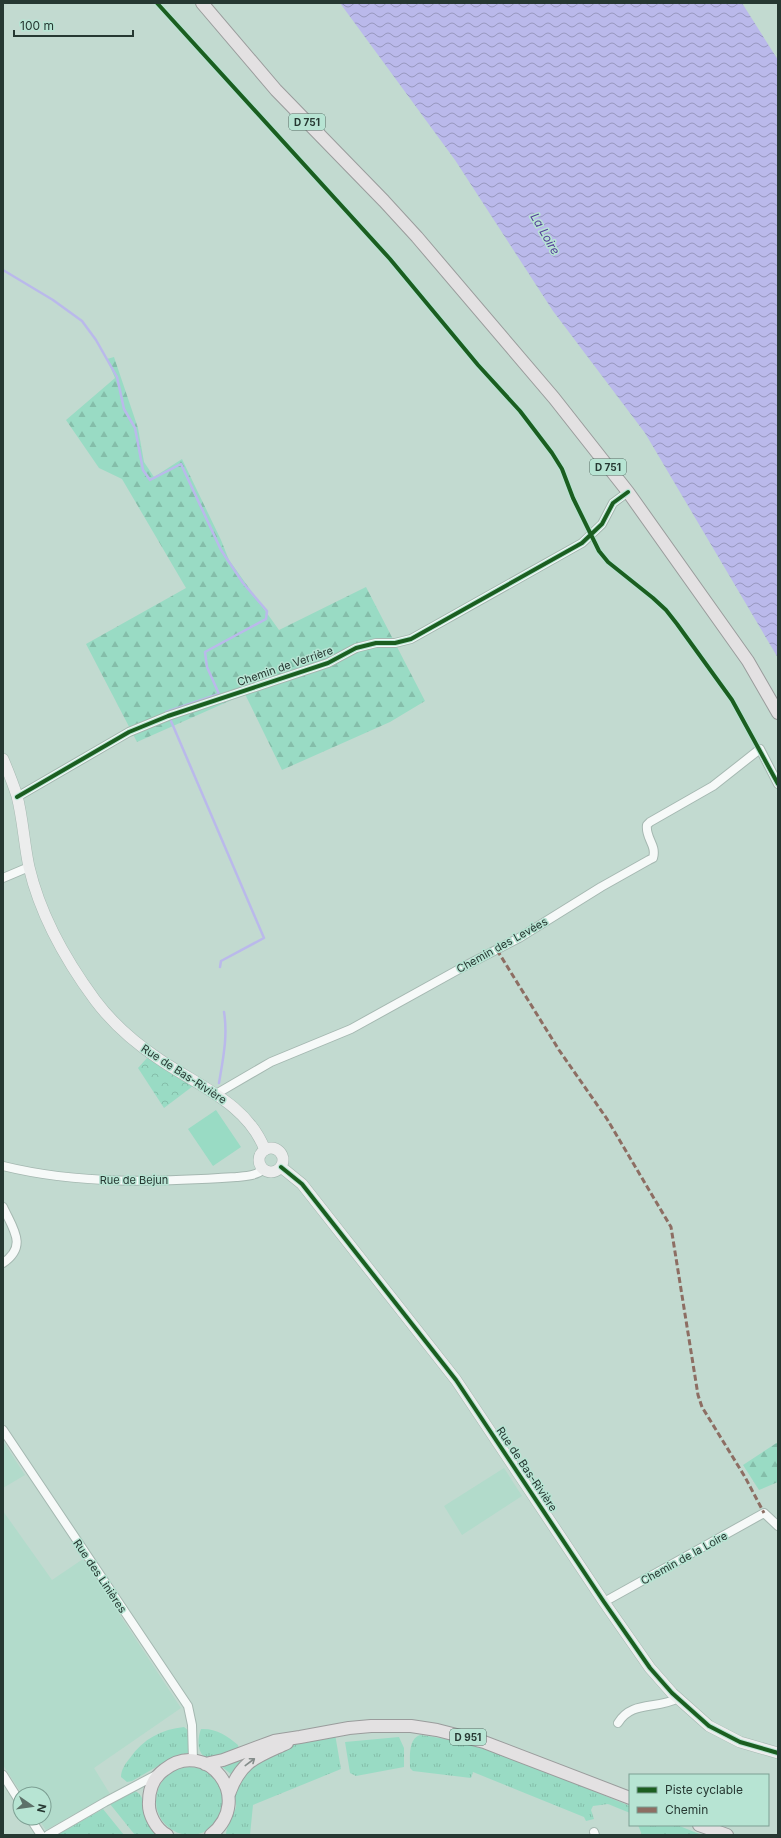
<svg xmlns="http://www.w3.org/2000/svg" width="781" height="1838" font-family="Inter,sans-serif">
<defs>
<pattern id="grass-tufts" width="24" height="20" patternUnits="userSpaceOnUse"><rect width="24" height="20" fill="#99dbc4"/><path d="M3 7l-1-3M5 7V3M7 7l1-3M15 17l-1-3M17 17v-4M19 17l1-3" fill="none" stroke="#84bda9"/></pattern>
<pattern id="forest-firs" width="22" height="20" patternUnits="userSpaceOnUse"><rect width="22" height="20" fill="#99dbc4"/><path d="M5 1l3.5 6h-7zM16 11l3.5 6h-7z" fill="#84bda9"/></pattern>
<pattern id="park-crowns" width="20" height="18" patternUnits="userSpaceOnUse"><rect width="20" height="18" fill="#99dbc4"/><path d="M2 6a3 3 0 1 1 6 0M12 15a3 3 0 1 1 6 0" fill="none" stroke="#84bda9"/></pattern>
<pattern id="water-waves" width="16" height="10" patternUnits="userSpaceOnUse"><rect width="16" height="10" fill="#bab9eb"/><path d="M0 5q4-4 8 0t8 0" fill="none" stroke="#9797bf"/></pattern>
</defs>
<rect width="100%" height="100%" fill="#c2dad0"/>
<path fill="#b2dbcb" d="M 3,1441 L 25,1475 L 3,1488 Z
M 504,1468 L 522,1496 L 462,1535 L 444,1506 Z
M 3,1511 L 52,1580 L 83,1559 L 181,1708 L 94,1768 L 110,1794 L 46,1830 L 38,1818 L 44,1818 L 44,1794 L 22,1794 L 3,1765 Z"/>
<path fill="url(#grass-tufts)" d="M 184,1727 L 189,1731 L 190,1748 L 188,1753 L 177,1755 L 132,1781 L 127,1782 L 121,1777 C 121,1770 125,1764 130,1758 C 143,1739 162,1729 184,1727 Z
M 201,1729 C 215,1728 228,1736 238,1745 L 239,1750 C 231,1753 221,1758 212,1758 C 196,1759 197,1739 201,1729 Z
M 335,1734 L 341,1769 L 253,1805 L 250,1835 L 226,1835 C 226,1826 233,1817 236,1807 C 237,1802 233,1797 234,1792 C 235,1788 237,1784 238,1780 C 249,1754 309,1740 335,1734 Z
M 420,1735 C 490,1743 564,1780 630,1806 L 630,1813 L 608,1804 L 593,1806 L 591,1810 L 594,1819 L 586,1821 L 584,1817 L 473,1772 L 471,1778 L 413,1771 L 410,1768 C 410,1757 408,1739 420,1735 Z
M 399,1737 L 404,1748 L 404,1767 L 356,1776 L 350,1773 L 345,1742 Z
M 254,1751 L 232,1775 L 221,1766 Z
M156 1801a34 34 0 1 1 68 0a34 34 0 1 1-68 0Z
M 135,1791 C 145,1796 142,1804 146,1813 C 149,1821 156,1828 161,1835 L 135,1835 L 110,1804 L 127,1793 Z
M 103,1809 L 124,1835 L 58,1835 L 59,1834 Z
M 638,1825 L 677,1825 L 702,1835 L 642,1835 Z"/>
<path fill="url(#forest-firs)" d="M 114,357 L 138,428 L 144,462 L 154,477 L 182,459 L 221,540 L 229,560 L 279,630 L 366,587 L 425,701 L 390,722 L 282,770 L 245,694 L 137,742 L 86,644 L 186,588 L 122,479 L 99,468 L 66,420 L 115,378 L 107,359 Z
M 778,1442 L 778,1482 L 759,1490 L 743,1465 Z"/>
<path fill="url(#park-crowns)" d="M 147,1058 L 193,1086 L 164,1108 L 138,1068 Z"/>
<path fill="#99dbc4" d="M 216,1110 L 241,1147 L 213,1166 L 188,1129 Z"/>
<path fill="url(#water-waves)" d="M 340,3 L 742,3 L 778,60 L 778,658 L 645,433 L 553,311 L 455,160 Z"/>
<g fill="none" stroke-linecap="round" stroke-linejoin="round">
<path stroke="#bab9eb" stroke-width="2.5" d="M 3,270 L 53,300 L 82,321 L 96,340 L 117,377 L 124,409 L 135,428 L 143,470 L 150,480 L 181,464 L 221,550 L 243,583 L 267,611 L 266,619 L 205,652 L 207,667 L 219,694 L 166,712
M 171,721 L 264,938 L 221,961 L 220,967
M 219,1083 C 223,1059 228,1036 224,1012"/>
<defs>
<path id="street" d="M 17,797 L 129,732 L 168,716 L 328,663 L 356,648 L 376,643 L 395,643 L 411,639 L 582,543 L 602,524 L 613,503 L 628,492
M 3,878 L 29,867
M 216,1094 L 271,1062 L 351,1029 L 463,967 L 519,938 L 601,887 L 649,860 L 653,858 C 657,845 645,838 647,825 L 650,822 L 713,786 L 760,749 L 778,784
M 3,1166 C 80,1185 158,1182 236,1177 C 246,1176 256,1176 264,1169
M 3,1207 C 13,1229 28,1246 3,1263
M 3,1430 L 188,1706 L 192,1725 L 193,1761
M 604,1602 L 764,1513 L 778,1526
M 618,1723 C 632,1700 657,1710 678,1698
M 3,1775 L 20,1802
M 30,1818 L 41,1835
M 594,1832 L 595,1835
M 48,1835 L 105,1802 L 156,1775"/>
<path id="secondary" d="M 3,759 C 8,771 13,783 17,796 C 23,819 24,844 29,867 C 40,914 67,962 95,1000 C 113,1024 135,1043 159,1059 C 198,1086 247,1103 265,1150
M259 1160a12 12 0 1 1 24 0a12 12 0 1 1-24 0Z
M 281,1167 L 302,1184 L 456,1380 L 604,1602 L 650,1668 L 672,1693 L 709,1726 L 740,1742 L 778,1753"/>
<path id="primary" d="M 202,3 L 276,90 L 384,201 L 417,237 L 554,398 L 628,492 L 748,661 L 778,713
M 205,1764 L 223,1760 L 274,1741 L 300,1737 L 349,1728 L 371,1726 L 411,1726 L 437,1730 L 484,1742 L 630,1798
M 229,1794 C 241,1760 257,1757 287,1743
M 699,1825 L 727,1835
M 167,1835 C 156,1829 148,1814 149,1802 C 149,1789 153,1778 164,1770 C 206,1736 256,1798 211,1835"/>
</defs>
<use href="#street" stroke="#a5b8b1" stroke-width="10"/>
<use href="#secondary" stroke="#a5b8b1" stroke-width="12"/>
<use href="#primary" stroke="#9a9c9c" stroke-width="14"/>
<use href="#street" stroke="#f6f9f8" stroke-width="8"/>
<use href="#secondary" stroke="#eceded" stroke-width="11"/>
<use href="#primary" stroke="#e3e1e2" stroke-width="12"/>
<path stroke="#8d6e63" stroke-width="3" stroke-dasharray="6 3" stroke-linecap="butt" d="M 497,950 L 559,1050 L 607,1119 L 671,1227 L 698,1395 L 702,1407 L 745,1477 L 764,1513"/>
<defs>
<path id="cycleway" d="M 157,3 L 390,259 L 478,365 L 520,411 L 552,453 L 562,469 L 573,498 L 599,551 L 608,562 L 653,598 L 666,610 L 677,624 L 732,700 L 778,784
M 17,797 L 129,732 L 168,716 L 328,663 L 356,648 L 376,643 L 395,643 L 411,639 L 582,543 L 602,524 L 613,503 L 628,492
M 281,1167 L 302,1184 L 456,1380 L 604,1602 L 650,1668 L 672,1693 L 709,1726 L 740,1742 L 778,1753"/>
</defs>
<use href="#cycleway" stroke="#b7e4d3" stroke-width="6"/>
<use href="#cycleway" stroke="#1b5e20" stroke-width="4"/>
</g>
<defs><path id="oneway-shaft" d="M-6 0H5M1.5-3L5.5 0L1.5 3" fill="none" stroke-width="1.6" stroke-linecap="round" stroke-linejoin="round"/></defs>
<use stroke="#848c8a" href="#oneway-shaft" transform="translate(250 1762) rotate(-37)"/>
<g text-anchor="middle" stroke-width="3" stroke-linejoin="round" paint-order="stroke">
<g fill="#b7e4d3" stroke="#526c62" stroke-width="1">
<rect x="289" y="114" width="36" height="16" rx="3"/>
<rect x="590" y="459" width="36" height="16" rx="3"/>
<rect x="450" y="1729" width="36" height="16" rx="3"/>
</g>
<g font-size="10" font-weight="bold" fill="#263832">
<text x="307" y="126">D 751</text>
<text x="608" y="471">D 751</text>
<text x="468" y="1741">D 951</text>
</g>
<g font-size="11" fill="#263832" stroke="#b7e4d3">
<text transform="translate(285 666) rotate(-19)" y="4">Chemin de Verrière</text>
<text transform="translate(502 945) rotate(-29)" y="4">Chemin des Levées</text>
<text transform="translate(184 1074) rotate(33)" y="4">Rue de Bas-Rivière</text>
<text x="134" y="1184">Rue de Bejun</text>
<text transform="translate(527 1469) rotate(56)" y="4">Rue de Bas-Rivière</text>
<text transform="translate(684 1558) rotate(-29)" y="4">Chemin de la Loire</text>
<text transform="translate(100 1576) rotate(56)" y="4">Rue des Linières</text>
</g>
<g font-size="12" font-style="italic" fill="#564199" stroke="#b7e4d3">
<text transform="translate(545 234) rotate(60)" y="4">La Loire</text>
</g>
</g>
<rect width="781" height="1838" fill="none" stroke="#263832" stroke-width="8"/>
<rect x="629" y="1774" width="140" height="52" fill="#b7e4d3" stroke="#7d9f93"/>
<rect x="637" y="1787" width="20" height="6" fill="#1b5e20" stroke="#7d9f93"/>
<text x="665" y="1794" font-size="12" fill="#263832">Piste cyclable</text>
<rect x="637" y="1807" width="20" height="6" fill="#8d6e63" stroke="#7d9f93"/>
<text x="665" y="1814" font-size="12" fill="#263832">Chemin</text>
<g transform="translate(32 1806) rotate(103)"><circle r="19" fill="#b7e4d3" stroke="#7d9f93"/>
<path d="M0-3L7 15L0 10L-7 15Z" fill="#5d7169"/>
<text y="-6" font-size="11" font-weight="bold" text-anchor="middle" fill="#263832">N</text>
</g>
<path d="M14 30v6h119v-6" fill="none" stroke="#263832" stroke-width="2"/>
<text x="20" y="30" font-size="12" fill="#263832" stroke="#b7e4d3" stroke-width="3" paint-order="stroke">100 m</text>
</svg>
